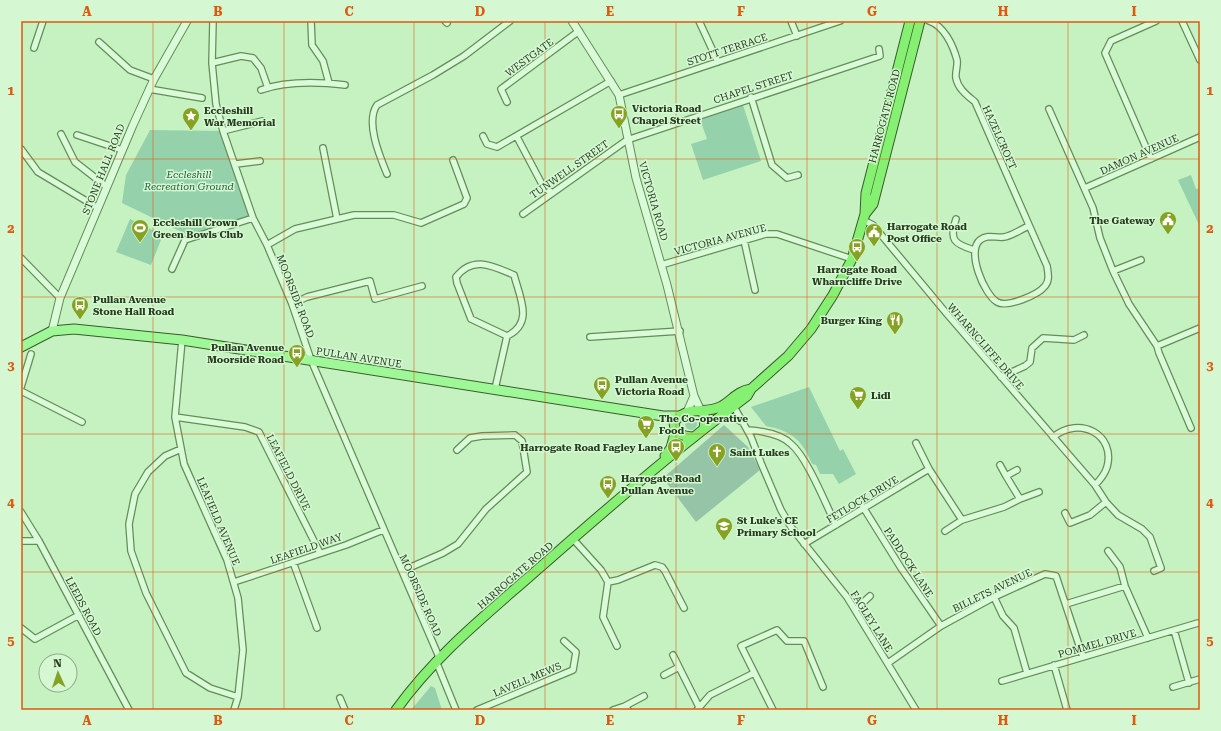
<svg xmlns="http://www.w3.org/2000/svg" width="1221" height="731" font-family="'Roboto Serif',serif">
<rect width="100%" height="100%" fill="#c6f2c2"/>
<path fill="#95d1aa" d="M 743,105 L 761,161 L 703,180 L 691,144 L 707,139 L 700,119 Z
M 150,130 L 223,131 L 253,218 L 192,237 L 122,203 L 126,175 Z
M 1191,175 L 1196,189 L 1200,188 L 1200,227 L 1178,180 Z
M 130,219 L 163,235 L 151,265 L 116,252 Z
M 809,387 L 840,451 L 843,449 L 856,474 L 839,484 L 833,474 L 820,474 L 816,465 L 812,464 C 802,440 792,431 766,426 L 751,407 Z
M685 424a6 6 0 1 1 12 0a6 6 0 1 1-12 0Z
M 431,686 L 435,688 L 442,710 L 411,710 Z"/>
<path fill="#95c5a6" d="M 724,425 L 748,447 L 760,470 L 696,522 L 663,478 Z"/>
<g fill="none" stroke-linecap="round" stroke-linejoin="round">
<defs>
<path id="minor" d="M 213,21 L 212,63 L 216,104 L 223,131 L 253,218 L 267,245 L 292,304 L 311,360 L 439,657
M 311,21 L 312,45 L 323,61 L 329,83
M 445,21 L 447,23
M 699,21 L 718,62
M 791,21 L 797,36
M 929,21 C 944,26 953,45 957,60 C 958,66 955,72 956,78 C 958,89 968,96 975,102 L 1047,266 C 1048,273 1050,280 1045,286 C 1038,295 1007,308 997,302 C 984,294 966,251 980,240 C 988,234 995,238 1004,237 C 1012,236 1021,229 1029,226
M 1182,21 L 1200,60
M 99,42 L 130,70 L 154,79
M 34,48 L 43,21
M 212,63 L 241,56 L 253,58 L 261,68 L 268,88
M 149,89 L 202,98
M 261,90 C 286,81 319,82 345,85
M 619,95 L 840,21
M 751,97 L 772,165 L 787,178 L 798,175
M 507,102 L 501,89 L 579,31
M 1049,109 L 1093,208 L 1100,238 L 1113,271 L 1129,304 L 1157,346 L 1200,328
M 223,131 L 262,121
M 61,134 L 75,162 L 107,187
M 77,135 L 122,150
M 483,136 L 487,144 L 497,147 L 611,81
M 517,137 L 544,188 L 551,192
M 323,148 L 337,219
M 21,149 L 38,172 L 98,208
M 1151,159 L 1105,53 L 1111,41 L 1156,21
M 236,164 L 260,161
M 387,174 C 380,157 365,122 377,105 L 433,75 L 464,56 L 510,21
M 1085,188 L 1200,137
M 523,214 L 627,140 L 880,56 L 879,49
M 956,219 C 949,240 954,244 974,250
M 863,220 L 873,225 L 947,314 L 1095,485 L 1106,502 L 1118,515 L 1142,529 L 1150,537 L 1161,568 L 1154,571
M 744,240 L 755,290
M 267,245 L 295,229 L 354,215 L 394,215 L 421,223 L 464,204 L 467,198 L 453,160
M 21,258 L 60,298
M 661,265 L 766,234 L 777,234 L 852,259
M 172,269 L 185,240 L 253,218
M 1113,271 L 1141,260
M 292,304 L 307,297 L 370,281 L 375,299 L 422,286
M 590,337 L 680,331
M 182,340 L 175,417 L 184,464 L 227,560 L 238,598 L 243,650 L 238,697 L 234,710
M 1157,346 L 1159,353 L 1191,428
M 1001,377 L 1025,366 L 1030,362 L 1032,348 L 1043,338 L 1074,340 L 1084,335
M 21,387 L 31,354
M 495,389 L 507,336 C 534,323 520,298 514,275 C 493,266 473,255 456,277 L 457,283 L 471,319 L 507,336
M 21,391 L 82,422
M 733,405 L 751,437 L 761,463 L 781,510 L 791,527 L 847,597 L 916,710
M 724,413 L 744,423
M 175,417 L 245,427 L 259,432 L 320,553
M 748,430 C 762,431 781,434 791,444 C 807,457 826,505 836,525
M 1053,437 C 1080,415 1116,435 1107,467 C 1105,474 1100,480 1095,485
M 916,443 L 929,469 L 962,520
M 181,449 L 165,456 L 148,472 L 135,494 L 129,524 L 131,551 L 146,593 L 186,673 L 210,688 L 238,697
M 1000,465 L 1006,476 L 1017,470
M 1006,476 L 1020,499 L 1039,492
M 863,507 L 901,568 L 941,626
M 21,512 L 39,541 L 129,710
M 1065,513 L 1070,523 L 1090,515 L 1106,502
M 945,531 L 962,520 L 1004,507 L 1020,499
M 573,539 L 601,570 L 608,582
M 21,541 L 39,541
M 804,544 L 929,469
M 1108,551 L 1120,567 L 1125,586 L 1148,638
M 293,562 L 317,628
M 402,571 L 443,553 L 458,544 L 486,509 L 527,472 L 522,441 L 515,435 L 482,436 L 470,438 L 457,450
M 234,582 L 346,545 L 383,530
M 994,597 L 1003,616 L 1014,628 L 1027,673
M 1066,604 L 1125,586
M 855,610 L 870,596
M 21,628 L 35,639 L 79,615
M 1174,630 L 1189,683
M 617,646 L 603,617 L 608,582 L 618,580 L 655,565 L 662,567 L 665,571 L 684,608
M 673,655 L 699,707
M 436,661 L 456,710
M 888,663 L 941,626 L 994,597 L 1045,574 L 1056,576 L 1083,657
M 1054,665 L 1067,710
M 664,675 L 679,667
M 1002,681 L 1198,623
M 1173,687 L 1200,679
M 340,698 L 345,710
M 625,706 L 644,696
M 477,710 L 573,670 L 576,652 L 564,641
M 613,710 L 625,706 L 628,710
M 697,710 L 710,695 L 754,673
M 773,710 L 741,646 L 777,630 L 787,641 L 804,641 L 823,687"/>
<path id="tertiary" d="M 572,21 L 619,95 L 636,178 L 667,285 L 694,396 L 700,409
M 52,331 L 60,298 L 133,125 L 154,79 L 187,21
M 687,412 L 694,396"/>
<path id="primary" d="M 21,347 L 52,331 L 74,329 L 182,340 L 663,416 L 680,416"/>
<path id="trunk" d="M 865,214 L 873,204 L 920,21
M 703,411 L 705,420 L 704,429 L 694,437 C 684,437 674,434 674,422 C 690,403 704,416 722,406 C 733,399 738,391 751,389
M 704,429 L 747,396 L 751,389 L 788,356 L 811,329 L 833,295 L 852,259 L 865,214 L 866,193 L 910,21
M 665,456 L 671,448 L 676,430
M 396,710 C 434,657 481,619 530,576 C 584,529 638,481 694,437"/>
</defs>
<use href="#minor" stroke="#648d58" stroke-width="8"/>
<use href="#tertiary" stroke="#648d58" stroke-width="9"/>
<use href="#primary" stroke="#3a5b2c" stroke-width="11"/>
<use href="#trunk" stroke="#3a5b2c" stroke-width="11"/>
<use href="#minor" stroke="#d9fbd7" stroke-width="5.5"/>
<use href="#tertiary" stroke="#d9fbd7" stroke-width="7"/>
<use href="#primary" stroke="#9ff897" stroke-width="9"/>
<use href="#trunk" stroke="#86f072" stroke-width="9"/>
</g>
<path fill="none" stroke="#de580d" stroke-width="1" stroke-opacity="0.55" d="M 153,21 L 153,710M 284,21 L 284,710M 414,21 L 414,710M 545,21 L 545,710M 676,21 L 676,710M 807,21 L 807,710M 937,21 L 937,710M 1068,21 L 1068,710M 21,159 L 1200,159M 21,297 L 1200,297M 21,434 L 1200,434M 21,572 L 1200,572"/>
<defs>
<symbol id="bus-pin" viewBox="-11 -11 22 30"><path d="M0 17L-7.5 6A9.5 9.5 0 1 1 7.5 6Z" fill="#85a222" stroke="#d5f8d3"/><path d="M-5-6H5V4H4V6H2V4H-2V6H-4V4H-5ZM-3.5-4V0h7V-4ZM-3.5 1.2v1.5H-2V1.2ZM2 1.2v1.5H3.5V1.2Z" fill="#fff"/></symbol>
<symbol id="sight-pin" viewBox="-11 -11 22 30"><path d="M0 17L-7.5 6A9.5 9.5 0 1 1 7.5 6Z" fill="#85a222" stroke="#d5f8d3"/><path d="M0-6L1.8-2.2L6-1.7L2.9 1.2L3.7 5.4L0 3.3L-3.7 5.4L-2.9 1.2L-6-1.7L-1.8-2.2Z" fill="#fff"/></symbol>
<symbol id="civic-pin" viewBox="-11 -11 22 30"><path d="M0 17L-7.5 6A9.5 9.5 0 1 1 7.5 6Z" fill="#85a222" stroke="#d5f8d3"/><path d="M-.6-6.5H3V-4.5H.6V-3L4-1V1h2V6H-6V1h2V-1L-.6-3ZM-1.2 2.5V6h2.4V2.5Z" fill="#fff"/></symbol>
<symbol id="stadium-pin" viewBox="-11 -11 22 30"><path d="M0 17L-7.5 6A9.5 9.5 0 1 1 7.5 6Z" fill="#85a222" stroke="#d5f8d3"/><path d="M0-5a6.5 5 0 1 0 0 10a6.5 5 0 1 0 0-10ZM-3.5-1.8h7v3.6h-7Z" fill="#fff"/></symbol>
<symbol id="restaurant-pin" viewBox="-11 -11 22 30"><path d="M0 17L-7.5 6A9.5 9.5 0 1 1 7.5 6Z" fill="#85a222" stroke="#d5f8d3"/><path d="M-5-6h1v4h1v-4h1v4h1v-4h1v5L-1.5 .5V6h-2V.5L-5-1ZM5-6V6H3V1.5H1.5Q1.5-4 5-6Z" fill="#fff"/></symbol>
<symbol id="supermarket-pin" viewBox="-11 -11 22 30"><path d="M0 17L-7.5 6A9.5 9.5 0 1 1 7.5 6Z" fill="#85a222" stroke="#d5f8d3"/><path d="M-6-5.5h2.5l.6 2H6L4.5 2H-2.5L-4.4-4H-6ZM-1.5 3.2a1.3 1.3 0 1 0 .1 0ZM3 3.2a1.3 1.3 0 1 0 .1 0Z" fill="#fff"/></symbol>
<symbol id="church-pin" viewBox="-11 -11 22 30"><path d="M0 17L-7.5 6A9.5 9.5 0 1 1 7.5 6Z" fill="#85a222" stroke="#d5f8d3"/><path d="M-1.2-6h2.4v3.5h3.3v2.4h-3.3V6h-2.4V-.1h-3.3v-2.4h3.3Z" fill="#fff"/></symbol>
<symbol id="school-pin" viewBox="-11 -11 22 30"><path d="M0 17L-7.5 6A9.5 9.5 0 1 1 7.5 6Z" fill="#85a222" stroke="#d5f8d3"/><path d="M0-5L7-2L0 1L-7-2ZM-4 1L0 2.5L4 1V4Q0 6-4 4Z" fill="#fff"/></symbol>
</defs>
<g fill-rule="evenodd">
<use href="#bus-pin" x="609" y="104" width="20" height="27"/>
<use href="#sight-pin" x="181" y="106" width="20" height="27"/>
<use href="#civic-pin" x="1158" y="210" width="20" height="27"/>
<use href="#stadium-pin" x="130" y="218" width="20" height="27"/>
<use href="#civic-pin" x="864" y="222" width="20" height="27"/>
<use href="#bus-pin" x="847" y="237" width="20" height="27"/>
<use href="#bus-pin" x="70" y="295" width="20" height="27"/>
<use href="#restaurant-pin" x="885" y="310" width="20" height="27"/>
<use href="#bus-pin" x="287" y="343" width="20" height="27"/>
<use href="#bus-pin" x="592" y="375" width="20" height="27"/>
<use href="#supermarket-pin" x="848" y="385" width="20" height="27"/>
<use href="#supermarket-pin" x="636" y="414" width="20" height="27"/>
<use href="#bus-pin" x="666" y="437" width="20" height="27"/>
<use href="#church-pin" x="707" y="442" width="20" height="27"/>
<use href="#bus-pin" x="598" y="474" width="20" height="27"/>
<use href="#school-pin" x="714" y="516" width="20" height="27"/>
</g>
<g text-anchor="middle" stroke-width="3" stroke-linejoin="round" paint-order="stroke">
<g font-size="10" fill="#263c1d" stroke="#d5f8d3">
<text transform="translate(727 49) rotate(-18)" y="4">STOTT TERRACE</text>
<text transform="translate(529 57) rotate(-36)" y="4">WESTGATE</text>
<text transform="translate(753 87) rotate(-18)" y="4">CHAPEL STREET</text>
<text transform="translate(884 116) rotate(-75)" y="4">HARROGATE ROAD</text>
<text transform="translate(1000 137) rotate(66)" y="4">HAZELCROFT</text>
<text transform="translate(1139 154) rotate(-24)" y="4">DAMON AVENUE</text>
<text transform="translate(103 169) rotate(-68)" y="4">STONE HALL ROAD</text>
<text transform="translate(569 169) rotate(-35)" y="4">TUNWELL STREET</text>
<text transform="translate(654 201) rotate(74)" y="4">VICTORIA ROAD</text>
<text transform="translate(720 239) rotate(-15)" y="4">VICTORIA AVENUE</text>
<text transform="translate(296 296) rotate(69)" y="4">MOORSIDE ROAD</text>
<text transform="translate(986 346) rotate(49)" y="4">WHARNCLIFFE DRIVE</text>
<text transform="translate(359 357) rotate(9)" y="4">PULLAN AVENUE</text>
<text transform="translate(289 472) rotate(63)" y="4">LEAFIELD DRIVE</text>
<text transform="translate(862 499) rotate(-31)" y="4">FETLOCK DRIVE</text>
<text transform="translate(219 521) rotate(67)" y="4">LEAFIELD AVENUE</text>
<text transform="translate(306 548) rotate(-19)" y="4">LEAFIELD WAY</text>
<text transform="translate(909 562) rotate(57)" y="4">PADDOCK LANE</text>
<text transform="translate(515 575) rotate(-41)" y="4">HARROGATE ROAD</text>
<text transform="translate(992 590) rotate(-26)" y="4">BILLETS AVENUE</text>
<text transform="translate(421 595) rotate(66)" y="4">MOORSIDE ROAD</text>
<text transform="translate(84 606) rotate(62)" y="4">LEEDS ROAD</text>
<text transform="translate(872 621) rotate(58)" y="4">FAGLEY LANE</text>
<text transform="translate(1097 643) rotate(-16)" y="4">POMMEL DRIVE</text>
<text transform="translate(527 679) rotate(-23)" y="4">LAVELL MEWS</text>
</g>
<g font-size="10" font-weight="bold" fill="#263c1d" stroke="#d5f8d3" text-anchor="start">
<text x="632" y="112">Victoria Road<tspan x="632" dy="12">Chapel Street</tspan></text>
<text x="204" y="114">Eccleshill<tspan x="204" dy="12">War Memorial</tspan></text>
<text x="1155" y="224" text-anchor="end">The Gateway</text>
<text x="153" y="226">Eccleshill Crown<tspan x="153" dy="12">Green Bowls Club</tspan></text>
<text x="887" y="230">Harrogate Road<tspan x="887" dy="12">Post Office</tspan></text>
<text x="857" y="273" text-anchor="middle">Harrogate Road<tspan x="857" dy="12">Wharncliffe Drive</tspan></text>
<text x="93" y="303">Pullan Avenue<tspan x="93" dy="12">Stone Hall Road</tspan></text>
<text x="882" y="324" text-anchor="end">Burger King</text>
<text x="284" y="351" text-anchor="end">Pullan Avenue<tspan x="284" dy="12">Moorside Road</tspan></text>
<text x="615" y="383">Pullan Avenue<tspan x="615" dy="12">Victoria Road</tspan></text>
<text x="871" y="399">Lidl</text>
<text x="659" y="422">The Co-operative<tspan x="659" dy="12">Food</tspan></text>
<text x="663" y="451" text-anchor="end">Harrogate Road Fagley Lane</text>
<text x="730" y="456">Saint Lukes</text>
<text x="621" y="482">Harrogate Road<tspan x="621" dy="12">Pullan Avenue</tspan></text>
<text x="737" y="524">St Luke's CE<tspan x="737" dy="12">Primary School</tspan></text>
</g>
<g font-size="10" font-style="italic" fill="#225a3d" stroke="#d5f8d3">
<text x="189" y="178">Eccleshill<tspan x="189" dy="12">Recreation Ground</tspan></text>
</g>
</g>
<rect width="1221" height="731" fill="none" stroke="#d5f8d3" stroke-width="44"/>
<g transform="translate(58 673) rotate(357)"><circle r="19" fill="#d5f8d3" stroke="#8fad8a"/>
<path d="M0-3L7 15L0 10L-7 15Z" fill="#85a222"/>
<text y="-6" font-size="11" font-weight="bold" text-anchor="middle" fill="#263c1d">N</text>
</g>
<rect x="22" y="22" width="1177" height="687" fill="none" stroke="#de580d" stroke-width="1.5"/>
<g font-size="13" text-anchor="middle" font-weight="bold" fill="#de580d">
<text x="87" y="16">A</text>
<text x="218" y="16">B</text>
<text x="349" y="16">C</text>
<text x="480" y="16">D</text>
<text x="610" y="16">E</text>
<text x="741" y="16">F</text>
<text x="872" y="16">G</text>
<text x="1003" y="16">H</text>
<text x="1134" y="16">I</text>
<text x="11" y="95">1</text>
<text x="1210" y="95">1</text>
<text x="11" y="233">2</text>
<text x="1210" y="233">2</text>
<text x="11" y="370">3</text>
<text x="1210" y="370">3</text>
<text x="11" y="507">4</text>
<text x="1210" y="507">4</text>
<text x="11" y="645">5</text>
<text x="1210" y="645">5</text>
<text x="87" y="725">A</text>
<text x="218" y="725">B</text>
<text x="349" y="725">C</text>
<text x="480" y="725">D</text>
<text x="610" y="725">E</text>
<text x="741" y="725">F</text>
<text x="872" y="725">G</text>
<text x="1003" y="725">H</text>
<text x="1134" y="725">I</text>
</g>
</svg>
